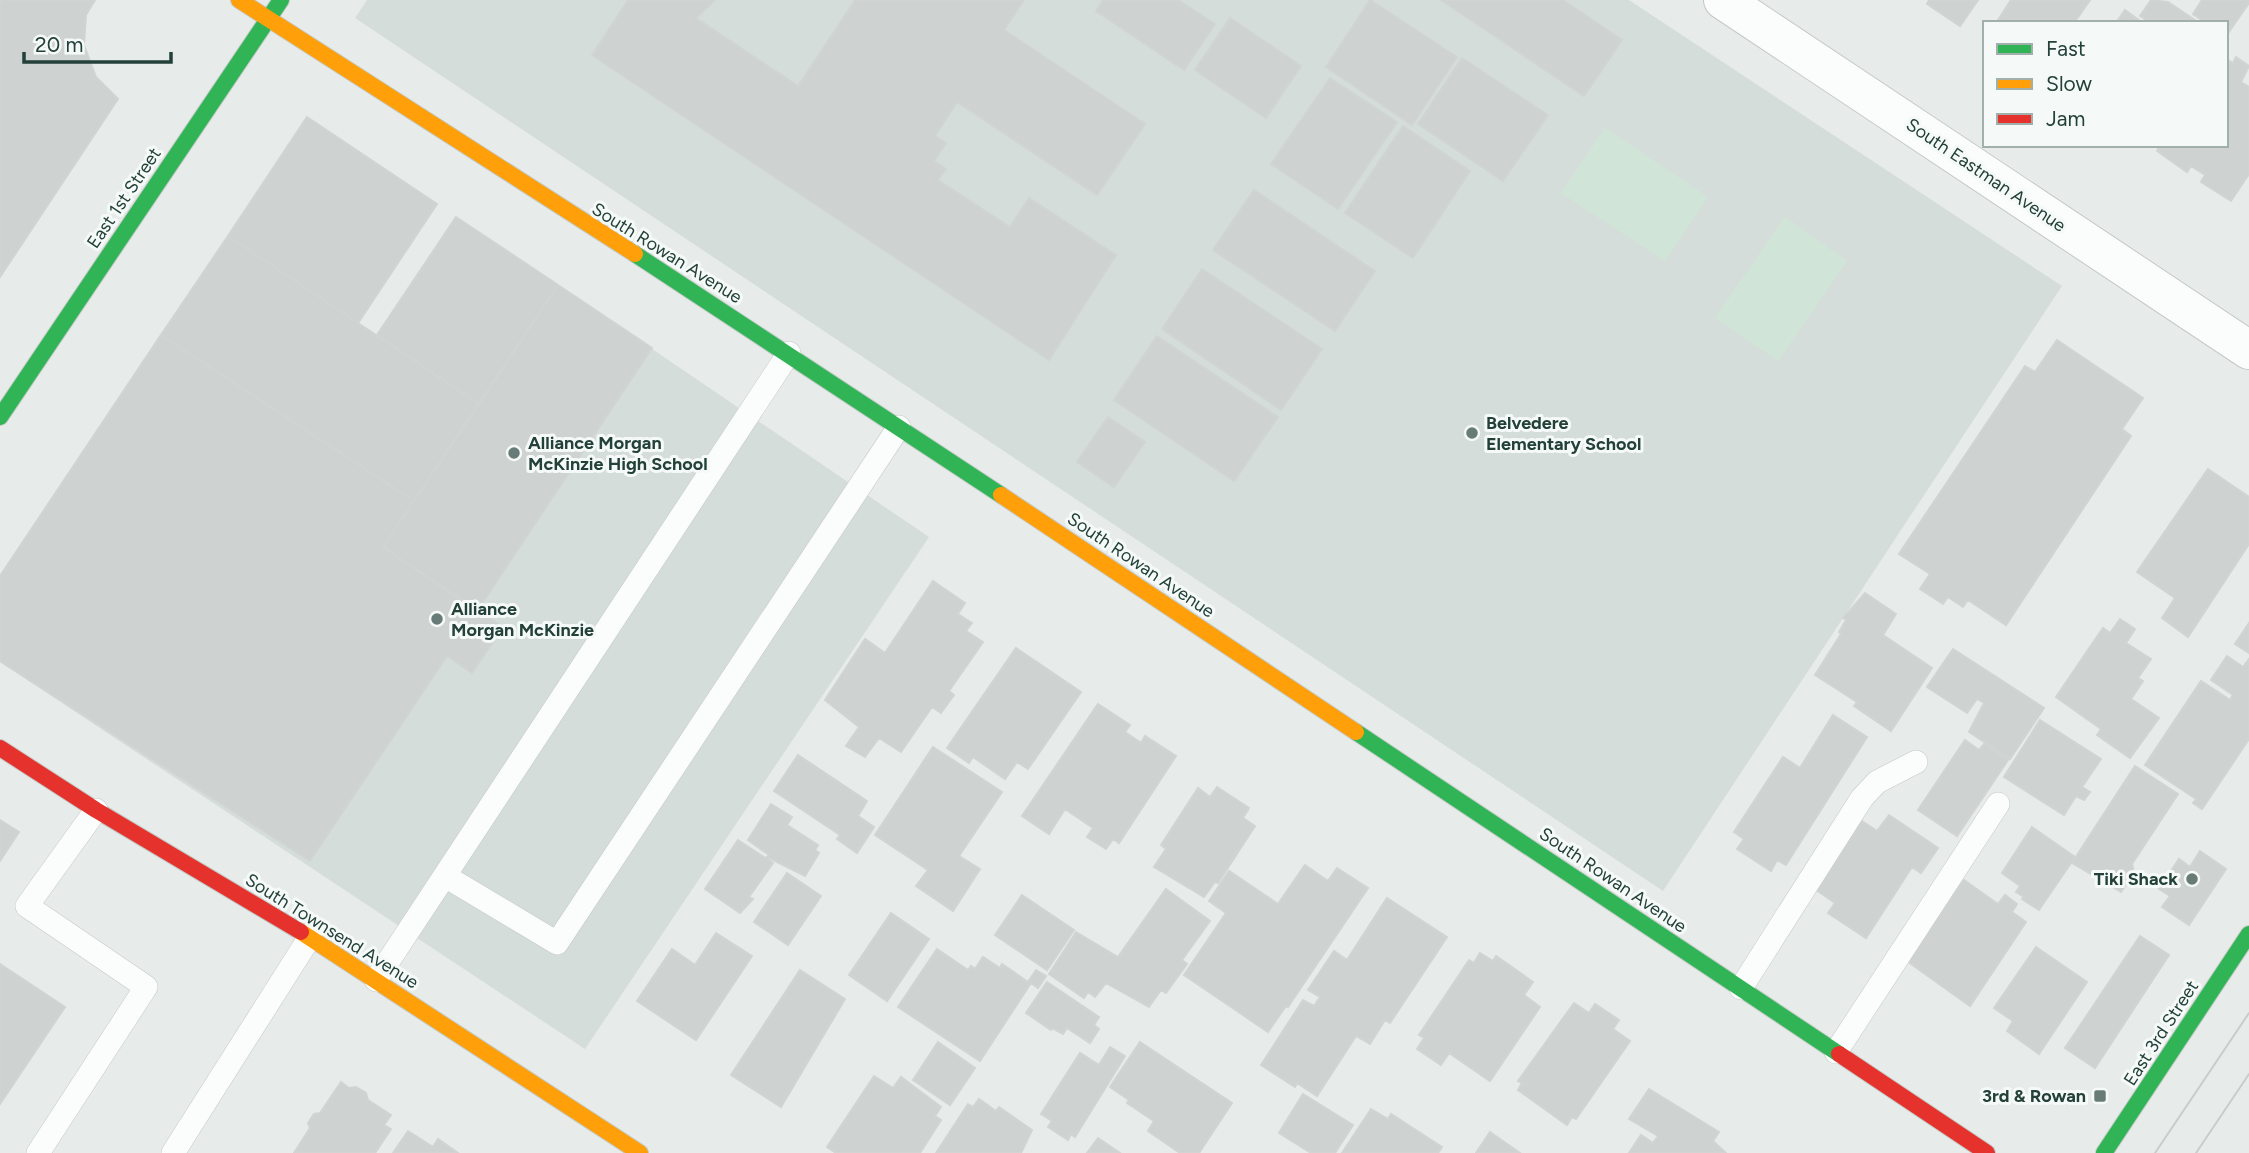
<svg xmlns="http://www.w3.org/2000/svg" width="2249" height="1153" font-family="Figtree,sans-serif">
<rect width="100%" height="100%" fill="#e7ecea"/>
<path fill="#d5ddda" d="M 367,0 L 1629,0 L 2062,286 L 1663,891 L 355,18 Z
M 228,236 L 478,404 L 558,285 L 929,537 L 585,1049 L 0,662 L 0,576 Z"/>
<path fill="#d0e5d7" d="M 1605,128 L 1708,197 L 1665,261 L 1561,193 Z
M 1785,217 L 1847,261 L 1778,361 L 1715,318 Z"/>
<path fill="#ced3d1" stroke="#d0d5d3" stroke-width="2" d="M 0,0 L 95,0 L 86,15 L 84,45 L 96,77 L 118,99 L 0,277 Z
M 628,0 L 715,0 L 696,18 L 798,86 L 855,0 L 1024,0 L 1004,30 L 1145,124 L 1097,195 L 957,102 L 935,136 L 946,143 L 934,161 L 946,169 L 938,180 L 1010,227 L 1029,198 L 1116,255 L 1049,360 L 592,55 Z
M 1103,0 L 1178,0 L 1215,24 L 1184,70 L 1096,11 Z
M 1370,0 L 1457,57 L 1412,125 L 1326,67 Z
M 1441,0 L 1563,0 L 1622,40 L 1584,96 Z
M 1929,0 L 1978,0 L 1960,26 L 1927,4 Z
M 2011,0 L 2090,0 L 2074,23 L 1996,23 Z
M 2151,0 L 2168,2 L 2196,21 L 2151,23 L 2140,16 Z
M 2202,0 L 2249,0 L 2249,3 L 2226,36 L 2226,23 L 2206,23 L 2193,14 Z
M 2125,10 L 2143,23 L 2116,23 Z
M 1230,18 L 1301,66 L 1266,118 L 1195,70 Z
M 2236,57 L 2249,66 L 2241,82 L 2249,87 L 2249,174 L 2231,201 L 2201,182 L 2205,175 L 2191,166 L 2187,172 L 2157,151 L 2160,145 L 2226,145 L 2226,59 L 2233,63 Z
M 1462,58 L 1548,115 L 1503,181 L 1418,124 Z
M 1330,78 L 1397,122 L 1338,209 L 1271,164 Z
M 307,117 L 437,204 L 358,323 L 228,236 Z
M 1403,126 L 1470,171 L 1413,258 L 1345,213 Z
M 1254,190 L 1375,271 L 1335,331 L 1213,250 Z
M 456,217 L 558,285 L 479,404 L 377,335 Z
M 228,236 L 479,404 L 414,501 L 161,335 Z
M 1202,269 L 1322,349 L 1281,410 L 1162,329 Z
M 558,285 L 652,348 L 477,611 L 383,547 Z
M 161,335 L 414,501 L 383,547 L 503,627 L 472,673 L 447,656 L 310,861 L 0,661 L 0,576 Z
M 1157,336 L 1278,417 L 1234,481 L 1114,400 Z
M 2057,340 L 2143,398 L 2122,429 L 2131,436 L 2006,625 L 1968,600 L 1963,607 L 1948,597 L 1943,604 L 1920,589 L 1930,574 L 1899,554 L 2025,366 L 2035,372 Z
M 1108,417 L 1145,442 L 1114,487 L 1077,462 Z
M 2208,469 L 2249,497 L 2249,544 L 2188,637 L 2162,618 L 2175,598 L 2137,572 Z
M 933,581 L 965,603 L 958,614 L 972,623 L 966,631 L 983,642 L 949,691 L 954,695 L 941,713 L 932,707 L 901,752 L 879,738 L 865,757 L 846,746 L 859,727 L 825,700 L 865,639 L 885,653 Z
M 1865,593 L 1896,614 L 1883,635 L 1932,668 L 1891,731 L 1854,706 L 1857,702 L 1815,675 L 1841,634 L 1839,632 L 1846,620 L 1843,618 Z
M 2120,619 L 2135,629 L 2126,643 L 2151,659 L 2138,678 L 2143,681 L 2131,699 L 2159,718 L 2130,758 L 2097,735 L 2101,729 L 2056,697 L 2103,628 L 2110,633 Z
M 2249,623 L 2249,653 L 2235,644 Z
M 1016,648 L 1081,692 L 1028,769 L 1017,762 L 1005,779 L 973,757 L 969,763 L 947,748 Z
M 1953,649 L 2044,708 L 2010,759 L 1969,732 L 1984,703 L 1977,699 L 1967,713 L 1927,687 Z
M 2227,656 L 2243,667 L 2249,659 L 2249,739 L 2202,809 L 2193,803 L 2196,799 L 2145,765 L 2201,681 L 2230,700 L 2233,695 L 2211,680 Z
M 1098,704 L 1130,725 L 1125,732 L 1141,743 L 1145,736 L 1176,756 L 1119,843 L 1113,839 L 1106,849 L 1087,837 L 1093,828 L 1065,809 L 1049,834 L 1022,816 Z
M 1833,715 L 1867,737 L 1786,865 L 1777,860 L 1771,871 L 1737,849 L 1744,839 L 1734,832 L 1783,757 L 1800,768 Z
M 2040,720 L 2101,759 L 2082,787 L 2090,792 L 2084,800 L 2076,796 L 2064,815 L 2004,777 Z
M 1965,740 L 1979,750 L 1984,744 L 2008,760 L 1957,836 L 1918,810 Z
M 933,747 L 1002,792 L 959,856 L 980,869 L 953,911 L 916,886 L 928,870 L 875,835 Z
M 798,755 L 867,801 L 858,816 L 874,827 L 857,853 L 837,839 L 840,835 L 774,791 Z
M 2135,766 L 2178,794 L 2132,864 L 2134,873 L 2121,892 L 2072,863 Z
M 1217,787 L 1249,808 L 1243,818 L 1255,826 L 1218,883 L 1215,882 L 1204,897 L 1154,867 L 1166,849 L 1161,845 L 1198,788 L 1210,797 Z
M 771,804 L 792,817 L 787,825 L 818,845 L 815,850 L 819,853 L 805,876 L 767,857 L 769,855 L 748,840 Z
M 1889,815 L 1938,848 L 1921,873 L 1912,867 L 1866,938 L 1828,913 L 1835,903 L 1812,887 L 1855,823 L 1859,825 L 1862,821 L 1877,831 Z
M 0,820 L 19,832 L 0,861 Z
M 2032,827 L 2075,857 L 2039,910 L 2022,899 L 2024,897 L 2016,892 L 2020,886 L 2002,873 Z
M 738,840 L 773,863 L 749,897 L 753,899 L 740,913 L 705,889 Z
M 2200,851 L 2226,869 L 2189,925 L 2162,907 L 2170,896 L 2159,889 L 2179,859 L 2190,867 Z
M 1305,865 L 1328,881 L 1337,868 L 1368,888 L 1288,1007 L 1286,1006 L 1268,1032 L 1184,975 L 1226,913 L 1209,901 L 1229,871 L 1278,904 Z
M 787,873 L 821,896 L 788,945 L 754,922 Z
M 1964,880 L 1998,904 L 2005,895 L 2017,904 L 2012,912 L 2026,922 L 1970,1006 L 1907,961 Z
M 1166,889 L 1210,921 L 1182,960 L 1187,964 L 1166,993 L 1161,990 L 1149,1007 L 1106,983 L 1095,997 L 1088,992 L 1084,998 L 1049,974 L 1076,932 L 1118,957 Z
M 1022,895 L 1074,930 L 1047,970 L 995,935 Z
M 1387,898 L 1447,937 L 1390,1023 L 1385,1020 L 1370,1044 L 1356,1036 L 1317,1096 L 1297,1083 L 1295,1087 L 1261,1065 L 1303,1000 L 1314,1006 L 1320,997 L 1308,990 L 1334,951 L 1347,960 Z
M 891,913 L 929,939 L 887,1001 L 849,975 Z
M 716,933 L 752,956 L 696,1040 L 637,1001 L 672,949 L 695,965 Z
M 2140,936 L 2169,955 L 2095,1068 L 2065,1048 Z
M 2036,947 L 2087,982 L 2039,1054 L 2007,1031 L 2013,1021 L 1994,1008 Z
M 937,949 L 968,970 L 971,966 L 975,969 L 983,957 L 1000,968 L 1002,964 L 1028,982 L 1036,970 L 1046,976 L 1038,988 L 1031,983 L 980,1061 L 898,1007 Z
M 1480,953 L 1493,961 L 1496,956 L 1533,982 L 1524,995 L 1540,1007 L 1490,1081 L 1449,1053 L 1441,1065 L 1417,1049 L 1424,1038 L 1419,1035 L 1469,960 L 1474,963 Z
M 0,964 L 65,1007 L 0,1104 Z
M 800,970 L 845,999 L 781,1107 L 731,1075 Z
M 1047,982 L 1099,1017 L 1094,1025 L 1099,1029 L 1090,1043 L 1067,1028 L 1063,1034 L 1052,1028 L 1051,1030 L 1026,1013 Z
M 1574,1003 L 1589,1013 L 1595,1004 L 1619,1020 L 1613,1029 L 1630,1041 L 1576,1119 L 1572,1117 L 1567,1125 L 1518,1090 L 1522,1083 L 1518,1081 Z
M 938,1042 L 975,1068 L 950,1105 L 913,1080 Z
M 1140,1042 L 1232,1103 L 1199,1153 L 1180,1153 L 1148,1131 L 1154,1121 L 1127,1103 L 1129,1100 L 1110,1087 Z
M 1110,1047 L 1125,1056 L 1075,1137 L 1071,1134 L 1068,1140 L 1048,1127 L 1052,1121 L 1041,1114 L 1080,1053 L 1099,1065 Z
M 874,1076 L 893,1088 L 901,1077 L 941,1107 L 935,1116 L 941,1120 L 920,1153 L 836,1153 L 827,1147 Z
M 341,1082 L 349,1088 L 356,1087 L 366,1093 L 368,1100 L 391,1115 L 384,1125 L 391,1129 L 375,1153 L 294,1153 L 310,1128 L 308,1123 L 314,1114 L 320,1113 Z
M 1649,1089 L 1719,1132 L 1713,1141 L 1726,1153 L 1629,1153 L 1641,1135 L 1653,1143 L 1658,1136 L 1629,1119 Z
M 1303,1094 L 1353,1125 L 1335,1153 L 1311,1153 L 1279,1133 Z
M 979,1099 L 996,1111 L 999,1107 L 1032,1130 L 1021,1153 L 936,1153 L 968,1104 L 973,1107 Z
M 1371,1109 L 1388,1119 L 1391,1114 L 1442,1147 L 1438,1153 L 1342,1153 Z
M 408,1131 L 433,1147 L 438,1139 L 458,1153 L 393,1153 Z
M 1490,1132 L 1520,1153 L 1476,1153 Z
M 1098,1138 L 1120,1153 L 1087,1153 Z"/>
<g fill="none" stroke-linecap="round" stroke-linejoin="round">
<defs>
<path id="lane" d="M 445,876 L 557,943 L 899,427
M 376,980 L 789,353
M 1741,988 L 1862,798 L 1877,782 L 1916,762
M 1836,1052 L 1998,804
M 38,1153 L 146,987 L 27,906 L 96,810
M 173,1153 L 310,937"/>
<path id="street" d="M 1723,0 L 2249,350"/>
<path id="fast" d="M 635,254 L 1001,495
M 0,417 L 281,0
M 1356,732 L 1839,1054
M 2104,1153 L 2249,934"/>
<path id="slow" d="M 239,0 L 635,254
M 1001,495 L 1356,732
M 301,932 L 640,1153"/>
<path id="jam" d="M 0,748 L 96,810 L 301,932
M 1839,1054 L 1987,1153"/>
</defs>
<use href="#lane" stroke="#c4c9c7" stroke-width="24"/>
<use href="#street" stroke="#c4c9c7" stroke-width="40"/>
<use href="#fast" stroke="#c2cac7" stroke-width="18"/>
<use href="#slow" stroke="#c2cac7" stroke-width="18"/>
<use href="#jam" stroke="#c2cac7" stroke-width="18"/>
<use href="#lane" stroke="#fbfcfc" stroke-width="23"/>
<use href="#street" stroke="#fbfcfc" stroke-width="38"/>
<use href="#fast" stroke="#30b455" stroke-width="16"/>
<use href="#slow" stroke="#ff9f0a" stroke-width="16"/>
<use href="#jam" stroke="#e5322d" stroke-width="16"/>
<path stroke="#c8cdcb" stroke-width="2" d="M 2155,1153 L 2249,1013
M 2196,1153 L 2249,1074"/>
</g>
<g fill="#687c77" stroke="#f5faf8" stroke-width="2.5">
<circle cx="1472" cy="433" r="7"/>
<circle cx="514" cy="453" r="7"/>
<circle cx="437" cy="619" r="7"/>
<circle cx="2192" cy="879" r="7"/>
<rect x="2093" y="1089" width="14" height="14" rx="3.5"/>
</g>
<g text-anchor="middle" stroke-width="6" stroke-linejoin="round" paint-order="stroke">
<g font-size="18" fill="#234039" stroke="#f5faf8">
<text transform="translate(1986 175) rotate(34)" y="6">South Eastman Avenue</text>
<text transform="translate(124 198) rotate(-56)" y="6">East 1st Street</text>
<text transform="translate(667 253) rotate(32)" y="6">South Rowan Avenue</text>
<text transform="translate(1141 565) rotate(34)" y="6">South Rowan Avenue</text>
<text transform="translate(1613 880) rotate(34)" y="6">South Rowan Avenue</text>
<text transform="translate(332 931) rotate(32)" y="6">South Townsend Avenue</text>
<text transform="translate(2161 1033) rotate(-57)" y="6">East 3rd Street</text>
</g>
<g font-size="18" font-weight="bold" fill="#234039" stroke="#f5faf8" text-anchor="start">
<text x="1486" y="429">Belvedere<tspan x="1486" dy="21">Elementary School</tspan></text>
<text x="528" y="449">Alliance Morgan<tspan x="528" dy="21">McKinzie High School</tspan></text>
<text x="451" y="615">Alliance<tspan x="451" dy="21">Morgan McKinzie</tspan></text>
<text x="2178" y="885" text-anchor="end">Tiki Shack</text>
<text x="2086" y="1102" text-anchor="end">3rd &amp; Rowan</text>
</g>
</g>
<rect x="1983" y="21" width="245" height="126" fill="#f5faf8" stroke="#a1b0ac" stroke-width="2"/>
<rect x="1997" y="44" width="35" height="10" fill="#30b455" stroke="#a1b0ac" stroke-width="2"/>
<text x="2046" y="56" font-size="21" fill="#234039">Fast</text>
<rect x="1997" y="79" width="35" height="10" fill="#ff9f0a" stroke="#a1b0ac" stroke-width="2"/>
<text x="2046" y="91" font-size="21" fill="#234039">Slow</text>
<rect x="1997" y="114" width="35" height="10" fill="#e5322d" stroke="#a1b0ac" stroke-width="2"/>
<text x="2046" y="126" font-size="21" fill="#234039">Jam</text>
<path d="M24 52v10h147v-10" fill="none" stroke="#234039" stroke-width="3.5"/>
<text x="35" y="52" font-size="21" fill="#234039" stroke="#f5faf8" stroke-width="5" paint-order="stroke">20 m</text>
</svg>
